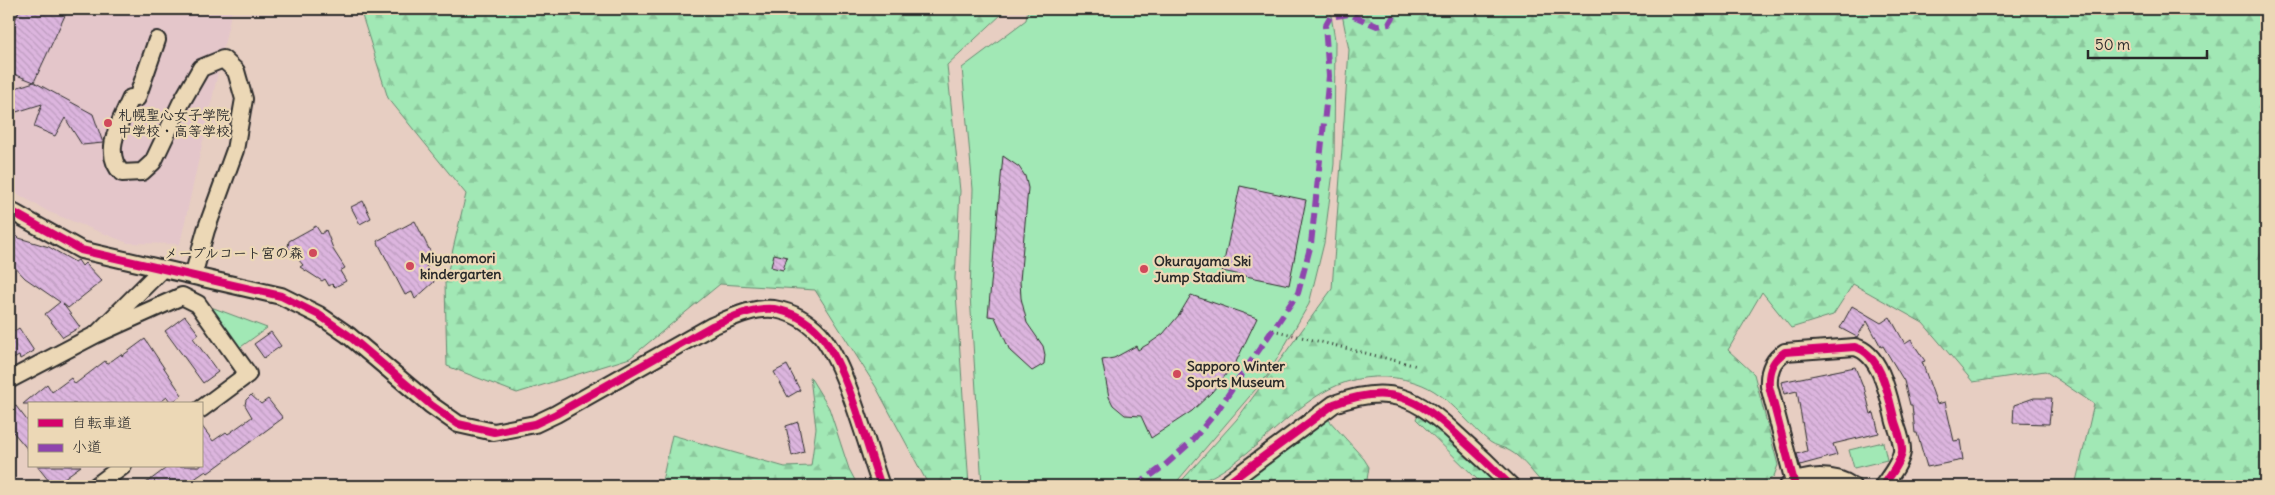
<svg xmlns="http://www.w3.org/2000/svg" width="2275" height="495" font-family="Delius,'Klee One',sans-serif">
<defs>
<pattern id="forest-firs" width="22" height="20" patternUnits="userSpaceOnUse" patternTransform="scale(1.25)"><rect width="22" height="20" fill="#a1e8b5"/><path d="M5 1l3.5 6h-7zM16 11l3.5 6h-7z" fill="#8bc79c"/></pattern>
<pattern id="building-back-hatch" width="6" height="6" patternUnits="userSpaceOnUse" patternTransform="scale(1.25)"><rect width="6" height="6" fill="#dcb5de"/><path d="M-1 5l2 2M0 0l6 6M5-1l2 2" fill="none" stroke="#bd9cbf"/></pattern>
</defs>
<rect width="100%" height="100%" fill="#e7cec2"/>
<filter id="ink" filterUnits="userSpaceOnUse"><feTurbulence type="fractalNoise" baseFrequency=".02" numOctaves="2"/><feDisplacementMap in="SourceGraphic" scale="10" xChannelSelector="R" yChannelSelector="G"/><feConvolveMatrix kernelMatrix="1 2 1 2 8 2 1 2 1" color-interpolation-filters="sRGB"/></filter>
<g filter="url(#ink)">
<path fill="#e4c6ca" d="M 9,9 L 232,9 L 180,244 L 128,243 L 49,212 L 9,189 Z"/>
<path fill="url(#forest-firs)" stroke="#668a70" d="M 360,9 L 1003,9 L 1002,14 L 947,65 L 960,191 L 955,278 L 969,486 L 929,486 L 876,387 L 815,290 L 720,284 L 630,358 L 517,393 L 447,366 L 445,283 L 466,194 L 388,98 Z
M 1341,9 L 2266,9 L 2266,486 L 2075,486 L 2094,404 L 2045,371 L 1973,382 L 1923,323 L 1853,284 L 1833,315 L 1791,328 L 1762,292 L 1728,350 L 1754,374 L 1778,465 L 1774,476 L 1762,486 L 1545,486 C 1534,475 1523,458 1510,451 C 1504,447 1495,446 1490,442 C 1470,426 1455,404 1434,391 C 1420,382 1402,378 1386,377 C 1327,374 1295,414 1253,448 C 1232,465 1205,486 1177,486 L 1237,419 L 1332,289 L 1349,50 Z
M 810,377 L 829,408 L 849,469 L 858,486 L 661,486 L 672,435 L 785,467 L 811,466 L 816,428 Z
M 1419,412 L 1433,422 L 1498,486 L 1484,486 L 1416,419 Z
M 1327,418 L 1364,459 L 1369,467 L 1366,486 L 1234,486 L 1278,457 Z"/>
<path fill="#a1e8b5" stroke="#668a70" d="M 1028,9 L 1330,9 L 1335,40 L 1334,164 L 1324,243 L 1309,304 L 1267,376 L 1173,486 L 982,486 L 970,295 L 973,189 L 962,68 L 1026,20 Z
M 211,307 L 267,328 L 238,349 Z
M 1883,442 L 1887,460 L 1854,468 L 1849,450 Z"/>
<path fill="url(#building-back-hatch)" stroke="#2b2b2b" d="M 20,9 L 68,9 L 34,82 L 9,72 L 9,33 Z
M 34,82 L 93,114 L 103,143 L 82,145 L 65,118 L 55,136 L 34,127 L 42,104 L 13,113 L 9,101 L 9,90 Z
M 1003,156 L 1019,167 L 1025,176 L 1028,188 L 1020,281 L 1021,298 L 1027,323 L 1043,346 L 1045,355 L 1044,364 L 1032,371 L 1010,351 L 995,317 L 988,316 Z
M 1240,186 L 1306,200 L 1289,285 L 1222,271 Z
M 363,201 L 371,218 L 360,224 L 351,207 Z
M 415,221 L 431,253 L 423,259 L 434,282 L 415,299 L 412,292 L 405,295 L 377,241 Z
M 316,226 L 321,234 L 326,230 L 334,251 L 345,268 L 340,271 L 346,281 L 335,287 L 332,284 L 329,286 L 325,279 L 322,281 L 300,267 L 303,265 L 288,247 L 289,241 Z
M 9,228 L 19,238 L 49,247 L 75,262 L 78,260 L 82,266 L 85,263 L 102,281 L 68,308 L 63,304 L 80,327 L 63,337 L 45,314 L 60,302 L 25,278 L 9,261 Z
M 774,254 L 787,257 L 783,270 L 771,267 Z
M 1191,295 L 1257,318 L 1236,362 L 1212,392 L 1192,411 L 1151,438 L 1141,416 L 1125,415 L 1113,405 L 1109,397 L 1102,360 L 1114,358 L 1136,346 L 1138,350 L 1150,343 L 1163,334 L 1179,315 Z
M 1852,306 L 1881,323 L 1890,317 L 1905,344 L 1911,340 L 1925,361 L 1922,362 L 1937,404 L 1945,402 L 1954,441 L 1960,440 L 1963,460 L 1927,467 L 1917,433 L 1915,433 L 1912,405 L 1910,405 L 1904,381 L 1883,346 L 1881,347 L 1867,321 L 1857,337 L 1840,328 Z
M 185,316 L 199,334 L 193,338 L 218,372 L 203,383 L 165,331 Z
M 19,328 L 34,351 L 20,359 L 19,356 L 9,361 L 9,335 Z
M 271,332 L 281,346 L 264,358 L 254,344 Z
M 145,339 L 182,395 L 171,403 L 167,397 L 158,404 L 23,404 L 47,384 L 52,392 L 71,378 L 75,384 L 105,361 L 107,364 L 121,354 L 122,356 Z
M 787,365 L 800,390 L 788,397 L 774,372 Z
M 1855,367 L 1863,387 L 1864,387 L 1871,414 L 1874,413 L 1879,433 L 1833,444 L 1837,455 L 1800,465 L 1797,454 L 1807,451 L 1797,391 L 1784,394 L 1781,382 Z
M 251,395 L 261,404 L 268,399 L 283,418 L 208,473 L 206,471 L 184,486 L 142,486 L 169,466 L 201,466 L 201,425 L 213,441 L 226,432 L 228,434 L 252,417 L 245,405 L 246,400 Z
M 9,397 L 29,423 L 29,451 L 9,427 Z
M 2034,398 L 2052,398 L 2049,424 L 2013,423 L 2014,405 Z
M 798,422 L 804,452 L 792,456 L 786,426 Z
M 37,466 L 81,466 L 53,486 Z"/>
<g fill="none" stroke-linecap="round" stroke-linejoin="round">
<defs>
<path id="minor" d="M 157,40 L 137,98 L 131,98 C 121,121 101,152 122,173 L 142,172 L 153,162 L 181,103 L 201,68 L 223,59 L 236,71 L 244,99 L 235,150 L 206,230 L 193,276
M 9,210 L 81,250 L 281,296 L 319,315 L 348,335 L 431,405 L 458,424 L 494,432 L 535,424 L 556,414 L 712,326 C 731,318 752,307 774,309 C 792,312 808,321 820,334 C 846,364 867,447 881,486
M 97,334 L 182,296 L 198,304 L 248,374 L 201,409
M 9,380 L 97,334 L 162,269
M 1794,482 L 1769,386 C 1768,371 1772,360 1785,352 L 1855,347 C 1882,354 1889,399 1895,422 C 1898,431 1903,443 1902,452 C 1900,464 1890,476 1883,486
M 96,486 L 123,466
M 1224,486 L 1334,404 C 1389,383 1417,397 1458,436 C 1476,452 1494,469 1511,486
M 1788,486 C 1805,474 1835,474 1852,486"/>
</defs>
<use href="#minor" stroke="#2b2b2b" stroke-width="20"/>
<path stroke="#2b2b2b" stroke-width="3" stroke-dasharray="1 4" stroke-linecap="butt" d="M 1273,330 L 1417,366"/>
<use href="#minor" stroke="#ecd8b6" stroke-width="16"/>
<path stroke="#8e44ad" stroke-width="6" stroke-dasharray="12 6" stroke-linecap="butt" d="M 1136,486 L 1164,466 L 1191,442 L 1217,411 L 1298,293 L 1311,244 L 1329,76 L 1325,26 L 1330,17 L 1349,14 L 1377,26 L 1389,24 L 1396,12 L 1394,9"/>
<defs>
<path id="cycleway" d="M 9,210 L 81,250 L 281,296 L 319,315 L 348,335 L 431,405 L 458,424 L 494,432 L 535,424 L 556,414 L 712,326 C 731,318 752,307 774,309 C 792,312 808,321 820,334 C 846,364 867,447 881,486
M 1794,482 L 1769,386 C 1768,371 1772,360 1785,352 L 1855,347 C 1882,354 1889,399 1895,422 C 1898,431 1903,443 1902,452 C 1900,464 1890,476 1883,486
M 1224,486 L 1334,404 C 1389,383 1417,397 1458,436 C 1476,452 1494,469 1511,486"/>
</defs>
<use href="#cycleway" stroke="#ecd8b6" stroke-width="11"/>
<use href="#cycleway" stroke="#d6006c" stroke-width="8"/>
</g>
</g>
<g fill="#d1495b" stroke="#ecd8b6" stroke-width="2">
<circle cx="108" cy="123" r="5"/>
<circle cx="313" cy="253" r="5"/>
<circle cx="410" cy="266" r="5"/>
<circle cx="1144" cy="269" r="5"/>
<circle cx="1177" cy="374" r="5"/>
</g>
<g text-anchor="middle" stroke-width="4.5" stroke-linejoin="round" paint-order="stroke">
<g font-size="14" font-weight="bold" fill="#2b2b2b" stroke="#ecd8b6" text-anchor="start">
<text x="118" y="120">札幌聖心女子学院<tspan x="118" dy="16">中学校・高等学校</tspan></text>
<text x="303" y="258" text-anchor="end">メープルコート宮の森</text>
<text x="420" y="263">Miyanomori<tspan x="420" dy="16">kindergarten</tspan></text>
<text x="1154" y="266">Okurayama Ski<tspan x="1154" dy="16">Jump Stadium</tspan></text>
<text x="1187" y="371">Sapporo Winter<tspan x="1187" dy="16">Sports Museum</tspan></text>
</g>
</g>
<rect width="2275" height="495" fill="none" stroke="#ecd8b6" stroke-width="30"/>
<rect x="15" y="15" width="2245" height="465" fill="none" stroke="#2b2b2b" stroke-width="2" filter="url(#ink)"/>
<rect x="28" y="402" width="175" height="65" fill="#ecd8b6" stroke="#9f937e"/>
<rect x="38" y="419" width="25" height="8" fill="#d6006c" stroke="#9f937e"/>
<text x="72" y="428" font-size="15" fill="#2b2b2b">自転車道</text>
<rect x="38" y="444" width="25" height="8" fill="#8e44ad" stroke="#9f937e"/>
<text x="72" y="452" font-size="15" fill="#2b2b2b">小道</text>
<path d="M2088 50v8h119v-8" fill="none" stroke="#2b2b2b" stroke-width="2.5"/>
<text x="2095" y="50" font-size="15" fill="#2b2b2b" stroke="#ecd8b6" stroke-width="4" paint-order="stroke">50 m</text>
</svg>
